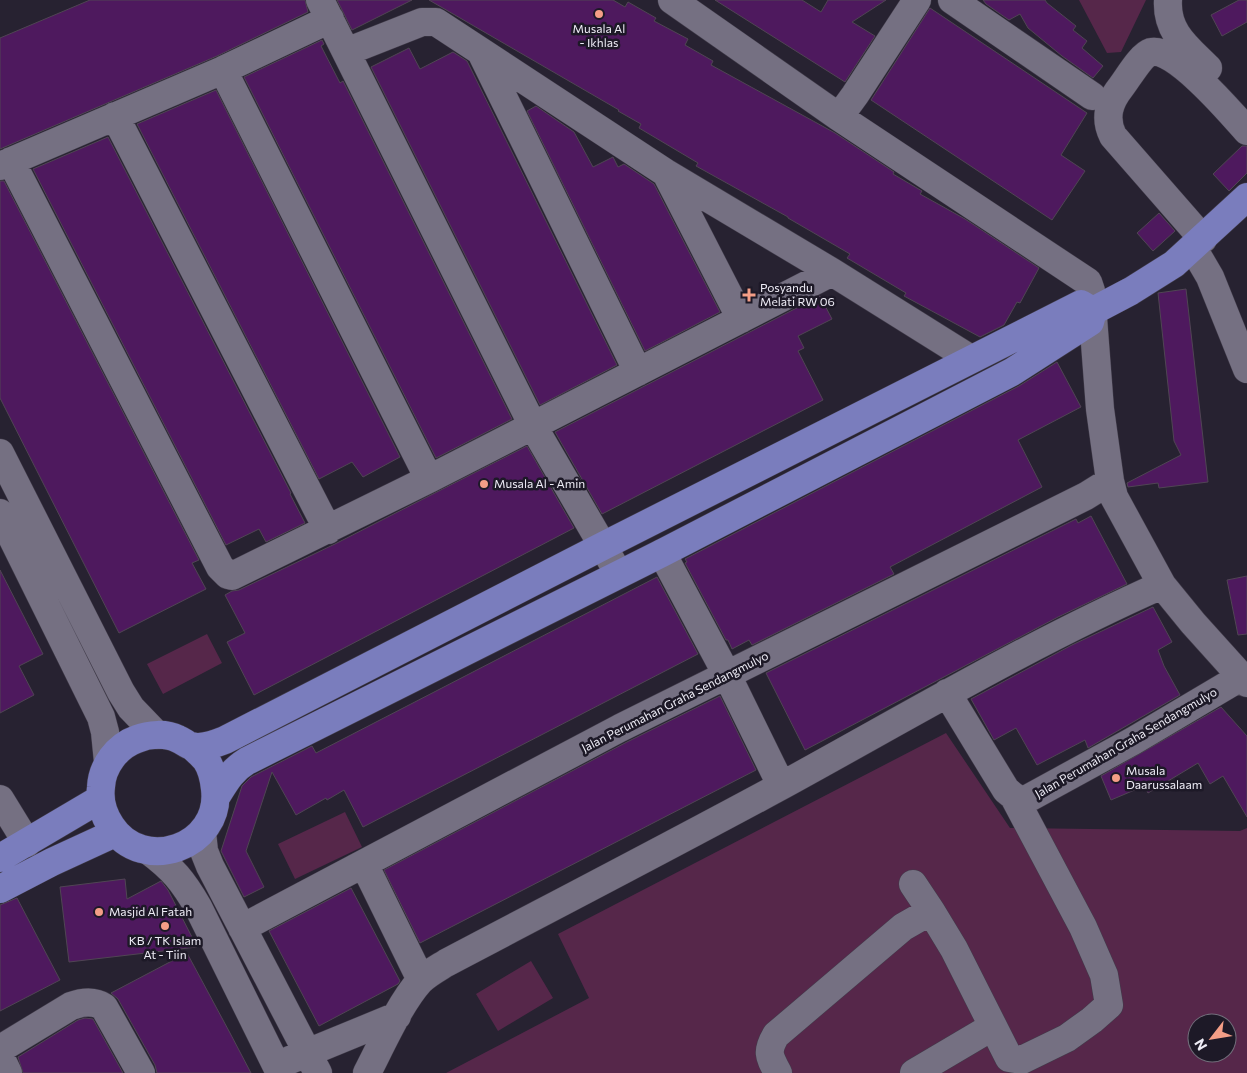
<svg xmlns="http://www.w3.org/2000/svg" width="1247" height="1073" font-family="Commissioner,sans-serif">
<rect width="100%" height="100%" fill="#272231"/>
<path fill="#56274a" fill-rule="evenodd" d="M 1079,0 L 1146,0 L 1121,52 L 1107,53 Z
M 207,634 L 222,663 L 163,694 L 147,664 Z
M 946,733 L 1010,828 L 1240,831 L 1247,828 L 1247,1073 L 446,1073 L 589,998 L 558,934 ZM 1197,1023 L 1227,1023 L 1227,1053 L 1197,1053 Z
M 345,812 L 362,847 L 295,879 L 278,844 Z
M 531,961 L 553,998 L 498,1031 L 476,994 Z"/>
<path fill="#4e195e" stroke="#504554" d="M 90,0 L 305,0 L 308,12 L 217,56 L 0,149 L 0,38 Z
M 337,0 L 412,0 L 352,30 Z
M 429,0 L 613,0 L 625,7 L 628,2 L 656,18 L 654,21 L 688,39 L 685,45 L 713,61 L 711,65 L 835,133 L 894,172 L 893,174 L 922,191 L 920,194 L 965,219 L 1039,268 L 1020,303 L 1017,302 L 1004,325 L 980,337 L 904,296 L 906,293 L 847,258 L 850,254 L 788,218 L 788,217 L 696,166 L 698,163 L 639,128 L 641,124 L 618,111 L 619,110 Z
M 715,0 L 802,0 L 821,12 L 828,0 L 886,0 L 852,22 L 875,36 L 845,82 Z
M 983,0 L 1045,0 L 1047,3 L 1076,26 L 1073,30 L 1087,41 L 1082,48 L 1103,66 L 1093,78 L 1062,56 L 1028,28 L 1020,14 L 1009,20 L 986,4 Z
M 1239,0 L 1247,0 L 1247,22 L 1222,36 L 1211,15 Z
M 930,8 L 1087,113 L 1061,155 L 1085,171 L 1052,220 L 871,100 Z
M 322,40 L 324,44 L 321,46 L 340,83 L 343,81 L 512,419 L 436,458 L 244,77 Z
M 409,48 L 420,69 L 453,52 L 467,61 L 617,365 L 540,405 L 371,67 Z
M 216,90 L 400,457 L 363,477 L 352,462 L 319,479 L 137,124 Z
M 536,106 L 574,132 L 593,167 L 613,157 L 618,167 L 624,164 L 654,184 L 720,312 L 645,351 L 527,111 Z
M 108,137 L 291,493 L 290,494 L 305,523 L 266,542 L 259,529 L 226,545 L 33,169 Z
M 1242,146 L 1247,146 L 1247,173 L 1229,191 L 1213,174 Z
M 0,181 L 4,181 L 199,560 L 192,563 L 206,589 L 119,633 L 0,398 Z
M 1159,213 L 1175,231 L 1153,251 L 1137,233 Z
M 1186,289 L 1208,482 L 1159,488 L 1158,483 L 1128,487 L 1127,483 L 1181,455 L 1174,441 L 1158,293 Z
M 820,296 L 832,319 L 798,336 L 804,348 L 798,351 L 823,400 L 602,514 L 555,432 Z
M 1057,362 L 1081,407 L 1018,440 L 1042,487 L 890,567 L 894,574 L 752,645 L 749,640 L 732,649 L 728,640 L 726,640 L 685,563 L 687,562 L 685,559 L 1019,386 Z
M 527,446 L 574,528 L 254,695 L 227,642 L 245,633 L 225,595 L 232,591 L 239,590 L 335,544 Z
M 1091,516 L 1127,584 L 1058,617 L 805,750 L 766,673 L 1076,519 L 1078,523 Z
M 0,570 L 43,654 L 19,666 L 34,695 L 0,713 Z
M 1247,576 L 1247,634 L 1238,635 L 1227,580 Z
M 657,577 L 698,654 L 363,827 L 344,790 L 327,800 L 326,798 L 296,815 L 272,772 L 246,851 L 264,887 L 244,897 L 221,851 L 242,786 L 251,777 L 312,746 L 316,753 Z
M 1153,607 L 1172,642 L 1158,650 L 1164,666 L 1180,695 L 1088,748 L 1085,740 L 1037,765 L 1016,728 L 994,740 L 971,699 L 1072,645 Z
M 720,696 L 756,770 L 420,943 L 384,870 L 627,742 Z
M 1221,707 L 1247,736 L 1247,817 L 1223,776 L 1210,784 L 1198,763 L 1148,793 L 1144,786 L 1111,800 L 1101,776 Z
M 125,879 L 127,899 L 161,881 L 168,890 L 197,947 L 69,962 L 60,887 Z
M 351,888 L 400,981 L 398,984 L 319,1026 L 269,931 Z
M 17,898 L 60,980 L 0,1011 L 0,905 Z
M 187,953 L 230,1033 L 251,1073 L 157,1073 L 155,1065 L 118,999 L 111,993 Z
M 85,1018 L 93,1019 L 123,1073 L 23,1073 L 18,1057 L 78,1020 Z"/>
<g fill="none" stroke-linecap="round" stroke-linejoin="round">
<defs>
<path id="minor" d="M 320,0 L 533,426 L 619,574
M 672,0 L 839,117 L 1088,282 L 1091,291 L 1100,409 L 1110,481 L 1114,497 L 1162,585 L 1193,623 L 1247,683
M 952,0 L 1092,96
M 1168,0 C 1166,32 1187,47 1208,68
M 346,52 L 422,22 L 436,22 L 666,173 L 832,272 L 971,359
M 481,52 L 638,372
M 223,70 L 429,479
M 115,116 L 328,530
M 839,117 L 855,95 L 917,0
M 11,161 L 220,567 L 228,575 L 232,576 L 429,479 L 832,272
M 0,166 L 223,70 L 330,19
M 666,173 L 741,319
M 1203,239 L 1113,136 C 1104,118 1109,102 1121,87 C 1128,78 1141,55 1151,52 C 1174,46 1232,114 1247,131
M 1193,248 L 1210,277 L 1247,369
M 0,453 L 121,692 L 131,708 L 157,735
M 0,513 L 101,717 L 105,732 L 108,762
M 662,553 L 727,675 L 781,785
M 947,693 L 1006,790 C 1013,796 1018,801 1027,799 L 1133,741 L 1241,677
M 0,799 L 27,843
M 202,832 L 204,851 L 210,866 L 318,1073
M 149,851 C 173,869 183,881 198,907 L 280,1073
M 364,864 L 421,980
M 913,884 L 931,911
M 242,928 L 620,728 L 1086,496 L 1110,481
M 0,1049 L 71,1006 C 82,1002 93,1000 104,1007 L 141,1073
M 0,1056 L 8,1073
M 290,1060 L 397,1016
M 367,1073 C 381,1046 400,1003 420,981 C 427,974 438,968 446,963 C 558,904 670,846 781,786 C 907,717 1031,643 1162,585
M 778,1073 C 769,1056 766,1052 776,1035 L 903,927 L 931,911 L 954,949 L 1009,1058 L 1022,1060 L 1067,1038 L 1092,1020 L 1109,1005 L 1104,975 L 1083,927 L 1014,797
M 914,1073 L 992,1027"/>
<path id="major" d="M 193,747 C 197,751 202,755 206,760 C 212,769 214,779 215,789 C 222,847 143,875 111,826 C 103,814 99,802 101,787 C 102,766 117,746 137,739 C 149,734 166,733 178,739 C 183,741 187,745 191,746 C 201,749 215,744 225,740 L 603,546 L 1081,304 L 1093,311
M 216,797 C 226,781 231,771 247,761 L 662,553 L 1012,372 L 1090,322 L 1093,311 L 1131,291 L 1174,264 L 1247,197
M 0,858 L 100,799
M 0,889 L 52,862 L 115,833"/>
</defs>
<use href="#minor" stroke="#413c4a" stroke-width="29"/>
<use href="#major" stroke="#413c4a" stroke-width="29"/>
<use href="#minor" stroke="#757082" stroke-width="28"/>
<use href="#major" stroke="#7a7dbd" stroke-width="28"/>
</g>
<g fill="#f49e87" stroke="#1d1927" stroke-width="2">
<circle cx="599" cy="14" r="5"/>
<path d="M746.5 287.5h5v5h5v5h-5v5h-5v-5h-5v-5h5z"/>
<circle cx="484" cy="484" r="5"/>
<circle cx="1116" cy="778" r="5"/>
<circle cx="99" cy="912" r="5"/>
<circle cx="165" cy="926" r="5"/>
</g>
<g text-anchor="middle" stroke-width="5" stroke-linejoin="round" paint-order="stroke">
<g font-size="12" fill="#eeecf6" stroke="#1d1927" text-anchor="start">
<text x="599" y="33" text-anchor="middle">Musala Al<tspan x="599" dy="14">- Ikhlas</tspan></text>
<text x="760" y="292">Posyandu<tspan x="760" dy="14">Melati RW 06</tspan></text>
<text x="494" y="488">Musala Al - Amin</text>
<text x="1126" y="775">Musala<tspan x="1126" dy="14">Daarussalaam</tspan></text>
<text x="109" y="916">Masjid Al Fatah</text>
<text x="165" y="945" text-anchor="middle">KB / TK Islam<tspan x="165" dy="14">At - Tiin</tspan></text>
</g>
<g font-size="12" fill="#eeecf6" stroke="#1d1927">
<text transform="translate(675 702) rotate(-27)" y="4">Jalan Perumahan Graha Sendangmulyo</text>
<text transform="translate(1126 743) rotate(-30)" y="4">Jalan Perumahan Graha Sendangmulyo</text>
</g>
</g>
<g transform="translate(1212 1038) rotate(239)"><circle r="24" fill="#1d1927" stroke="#716d7a"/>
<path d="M0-4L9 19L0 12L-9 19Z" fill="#f49e87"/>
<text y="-8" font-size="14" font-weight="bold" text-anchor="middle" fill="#eeecf6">N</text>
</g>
</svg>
